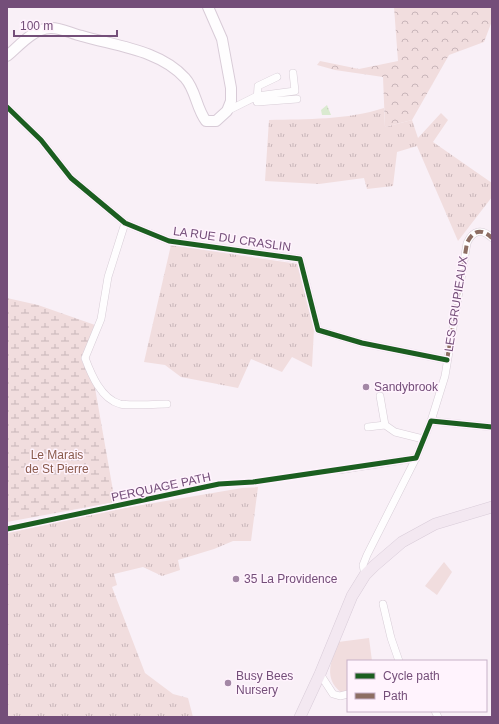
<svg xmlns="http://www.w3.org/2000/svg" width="499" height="724" font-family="Arial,sans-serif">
<defs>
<pattern id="grass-tufts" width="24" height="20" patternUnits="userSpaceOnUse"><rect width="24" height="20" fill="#f1ddde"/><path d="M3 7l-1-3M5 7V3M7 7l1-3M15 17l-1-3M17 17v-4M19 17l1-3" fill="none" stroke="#c8b5b9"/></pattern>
<pattern id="forest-crowns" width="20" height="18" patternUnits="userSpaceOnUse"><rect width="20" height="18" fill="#f1ddde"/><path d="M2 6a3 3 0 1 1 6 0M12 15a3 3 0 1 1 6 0" fill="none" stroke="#c8b5b9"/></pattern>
<pattern id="wetland-marsh" width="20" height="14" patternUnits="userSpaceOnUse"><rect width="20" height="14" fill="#f1ddde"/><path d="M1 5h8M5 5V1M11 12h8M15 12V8" fill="none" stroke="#c8b5b9"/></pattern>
<pattern id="water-ripples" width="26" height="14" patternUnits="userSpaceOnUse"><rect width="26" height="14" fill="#daead0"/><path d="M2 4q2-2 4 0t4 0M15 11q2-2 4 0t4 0" fill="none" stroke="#bfcab6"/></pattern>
</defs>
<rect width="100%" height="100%" fill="#f9f0f7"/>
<path fill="url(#grass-tufts)" d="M 384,108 L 385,127 L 412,120 L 418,138 L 441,113 L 448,120 L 433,142 L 492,183 L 492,197 L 458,241 L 417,146 L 397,152 L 393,186 L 367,189 L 364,178 L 319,184 L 265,181 L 269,120 C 307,119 347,120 384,108 Z
M 171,245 L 298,264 L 314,329 L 312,367 L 292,357 L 282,372 L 251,359 L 238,388 L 181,377 L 165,365 L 144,362 Z
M 258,487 L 251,541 L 233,541 L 214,549 L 178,560 L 180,570 L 162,576 L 143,567 L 114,574 L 117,585 L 112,587 L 145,673 L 173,694 L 188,698 L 193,717 L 7,717 L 7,528 L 242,488 Z"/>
<path fill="url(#forest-crowns)" d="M 394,7 L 492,7 L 492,21 L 484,42 L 449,55 L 412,120 L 385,127 L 383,77 L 335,70 L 317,65 L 320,61 L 359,69 L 398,61 Z"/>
<path fill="url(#wetland-marsh)" d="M 7,298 L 38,305 L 95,325 L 81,359 L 95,388 L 115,502 L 7,522 Z"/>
<path fill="#f1ddde" d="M 444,562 L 452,572 L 437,595 L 425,586 Z
M 369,638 L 372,661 L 348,661 L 348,691 L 342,693 C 323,679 331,661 338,642 Z"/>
<path fill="url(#water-ripples)" d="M 327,105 L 331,115 L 322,115 L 321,110 Z"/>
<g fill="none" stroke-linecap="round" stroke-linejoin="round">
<defs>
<path id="street" d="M 277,77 L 258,86 L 257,102 L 297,99
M 7,107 L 41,140 L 71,178 L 125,223 L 169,241 L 300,259 L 318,330 L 362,343 L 447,360
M 227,111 L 257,96 L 295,91 L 293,73
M 125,223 L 108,277 L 101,319 L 85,358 C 91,374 101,399 120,404 C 130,406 155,404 167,404
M 380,396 L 385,425
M 431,421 L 492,427
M 368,427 L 385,425 L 395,432 L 423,439
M 339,470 L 416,458
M 365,575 L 363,565 L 367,555 L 416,458 L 431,421 L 445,376 L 467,243 C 473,230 482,228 492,238
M 383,604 L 391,638 L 399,661
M 320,674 L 333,694 L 340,696 L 348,694
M 435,711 L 438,717"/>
<path id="secondary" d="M 7,56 C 19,46 33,29 50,28 C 60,27 72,34 82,36 C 116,46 160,50 185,78 C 196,90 196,108 206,121 L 216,121 L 227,111 L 231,101 L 231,88 L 222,39 L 208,7"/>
<path id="primary" d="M 300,717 L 320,674 L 352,596 L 365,575 L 374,566 L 402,542 L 435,524 L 492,507"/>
</defs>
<use href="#street" stroke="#d8cdd7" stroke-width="8"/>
<use href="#secondary" stroke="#d8cbd7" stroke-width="12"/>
<use href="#primary" stroke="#d9ccd9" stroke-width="12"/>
<use href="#street" stroke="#fefdfe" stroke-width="7"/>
<use href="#secondary" stroke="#fefdfe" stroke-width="10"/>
<use href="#primary" stroke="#f3e8f1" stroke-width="11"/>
<path stroke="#8d6e63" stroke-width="4" stroke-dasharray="8 4" stroke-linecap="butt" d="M 447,360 L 467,243 C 473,230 482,228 492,238"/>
<defs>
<path id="cycleway" d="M 7,107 L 41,140 L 71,178 L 125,223 L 169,241 L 300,259 L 318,330 L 362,343 L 447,360
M 7,529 L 219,484 L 253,482 L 416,458 L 431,421 L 492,427"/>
</defs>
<use href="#cycleway" stroke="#fff3fd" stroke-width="8"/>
<use href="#cycleway" stroke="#1b5e20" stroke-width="5"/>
</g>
<g fill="#a387a5" stroke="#fff3fd" stroke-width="1.5">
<circle cx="366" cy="387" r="4"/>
<circle cx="236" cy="579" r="4"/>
<circle cx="228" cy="683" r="4"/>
</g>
<g text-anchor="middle" stroke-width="3" stroke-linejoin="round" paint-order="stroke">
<g font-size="12" fill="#744e79" stroke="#fff3fd">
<text transform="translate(232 239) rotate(8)" y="4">LA RUE DU CRASLIN</text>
<text transform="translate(456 304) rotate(-81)" y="4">LES GRUPIEAUX</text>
<text transform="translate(161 487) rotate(-12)" y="4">PERQUAGE PATH</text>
</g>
<g font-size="12" fill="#744e79" stroke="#fff3fd" text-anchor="start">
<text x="374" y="391">Sandybrook</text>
<text x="244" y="583">35 La Providence</text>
<text x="236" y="680">Busy Bees<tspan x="236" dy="14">Nursery</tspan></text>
</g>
<g font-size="12" fill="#8a5a4b" stroke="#fff3fd">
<text x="57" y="459">Le Marais<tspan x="57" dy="14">de St Pierre</tspan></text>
</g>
</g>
<rect width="499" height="724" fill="none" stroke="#744e79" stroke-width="16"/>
<rect x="347" y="660" width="140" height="52" fill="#fff3fd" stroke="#c7b1c8"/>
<rect x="355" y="673" width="20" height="6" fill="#1b5e20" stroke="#c7b1c8"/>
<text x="383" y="680" font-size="12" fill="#744e79">Cycle path</text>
<rect x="355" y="693" width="20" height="6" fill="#8d6e63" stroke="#c7b1c8"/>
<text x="383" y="700" font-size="12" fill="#744e79">Path</text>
<path d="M14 30v6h103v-6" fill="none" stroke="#744e79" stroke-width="2"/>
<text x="20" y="30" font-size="12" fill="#744e79" stroke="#fff3fd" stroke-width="3" paint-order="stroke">100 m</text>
</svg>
